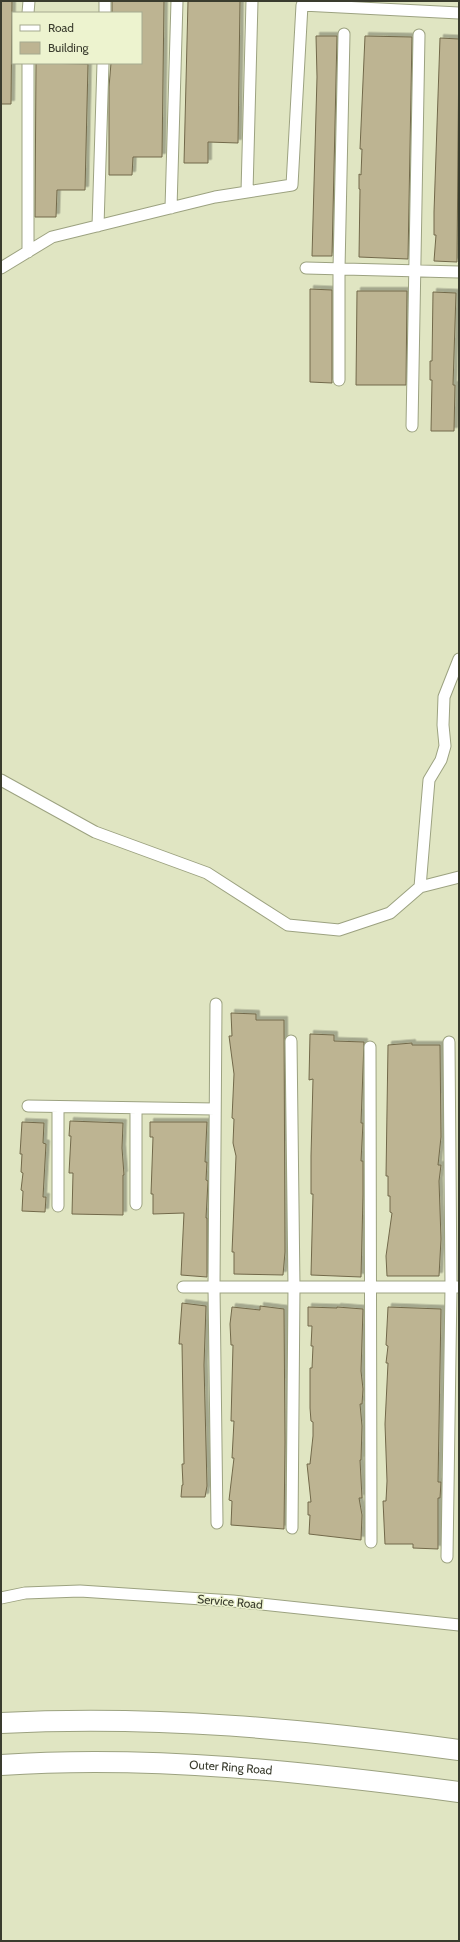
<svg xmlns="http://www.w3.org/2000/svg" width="460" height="1942" font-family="Cabin,sans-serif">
<defs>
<filter id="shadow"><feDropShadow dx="3.5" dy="-3.5" stdDeviation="0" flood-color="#0004"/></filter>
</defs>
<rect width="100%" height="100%" fill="#e0e5c2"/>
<path fill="#bdb492" stroke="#72694a" filter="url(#shadow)" d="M 1,1 L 12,1 L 11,104 L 1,104 Z
M 112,1 L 164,1 L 162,157 L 133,157 L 132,175 L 109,175 L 109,87 L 111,63 L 141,63 L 141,13 L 112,13 Z
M 188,1 L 240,1 L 238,143 L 208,142 L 208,163 L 184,163 Z
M 316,36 L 337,36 L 332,256 L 312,256 L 317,77 Z
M 365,36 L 412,37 L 408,259 L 359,257 L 360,189 L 359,189 L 359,174 L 361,175 L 362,149 L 360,149 Z
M 440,38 L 459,39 L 457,262 L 434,261 L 436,235 L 434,235 L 434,212 Z
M 36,63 L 88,64 L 85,190 L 57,190 L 56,217 L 35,217 Z
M 310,289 L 332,290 L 332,383 L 310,382 Z
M 357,291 L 407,291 L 406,385 L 356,385 Z
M 433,292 L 456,293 L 453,385 L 455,385 L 454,431 L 431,431 L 432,380 L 430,380 L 430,361 L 432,361 Z
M 231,1013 L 256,1014 L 256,1020 L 284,1020 L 285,1252 L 283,1275 L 234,1274 L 234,1252 L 232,1252 L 236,1156 L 233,1143 L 234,1119 L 232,1118 L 234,1074 L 229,1036 L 232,1036 Z
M 310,1034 L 334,1035 L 334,1041 L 364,1042 L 361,1123 L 363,1123 L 361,1161 L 363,1161 L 363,1195 L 361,1277 L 311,1275 L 313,1194 L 311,1194 L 311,1156 L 313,1079 L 309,1080 Z
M 412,1043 L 412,1045 L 440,1045 L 441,1137 L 438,1165 L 441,1165 L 439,1181 L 441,1239 L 439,1276 L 387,1276 L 386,1256 L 392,1213 L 390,1212 L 390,1196 L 388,1196 L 388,1176 L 386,1176 L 388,1045 Z
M 70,1121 L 123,1123 L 122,1148 L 124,1175 L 123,1175 L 123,1215 L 72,1214 L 73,1173 L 69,1173 L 71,1136 L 69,1136 Z
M 22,1122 L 44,1123 L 43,1143 L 46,1144 L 43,1197 L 46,1197 L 45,1212 L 22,1211 L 23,1191 L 21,1190 L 23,1173 L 21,1172 L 22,1154 L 20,1154 Z
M 150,1122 L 207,1122 L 205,1162 L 207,1162 L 206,1180 L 208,1181 L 206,1218 L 207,1218 L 207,1277 L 181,1275 L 184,1213 L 153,1214 L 153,1194 L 151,1194 L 153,1137 L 150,1137 Z
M 182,1303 L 206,1306 L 204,1365 L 207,1486 L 205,1497 L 181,1497 L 182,1485 L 183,1485 L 182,1464 L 184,1464 L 182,1344 L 179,1344 Z
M 260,1306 L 284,1309 L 285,1442 L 284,1529 L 231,1525 L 232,1501 L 229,1500 L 234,1458 L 232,1458 L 234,1421 L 231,1421 L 233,1345 L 231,1345 L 230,1324 L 232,1307 L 260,1310 Z
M 308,1307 L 337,1308 L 337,1307 L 363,1309 L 361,1371 L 363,1389 L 362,1404 L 360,1404 L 362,1426 L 361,1460 L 360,1460 L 362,1498 L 359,1498 L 362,1515 L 361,1540 L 309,1534 L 310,1515 L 308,1515 L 308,1502 L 311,1502 L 307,1464 L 310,1464 L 313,1436 L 313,1422 L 311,1421 L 310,1408 L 310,1368 L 312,1368 L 313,1346 L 311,1346 L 312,1326 L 308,1326 Z
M 388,1307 L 441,1309 L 438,1482 L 441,1482 L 440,1498 L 438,1498 L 438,1549 L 413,1548 L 413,1544 L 385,1544 L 383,1501 L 386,1501 L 387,1481 L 385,1424 L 388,1363 L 386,1363 L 388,1346 L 386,1345 Z"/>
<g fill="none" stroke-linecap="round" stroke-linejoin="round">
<defs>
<path id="minor" d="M 28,13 L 29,1
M 105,13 L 105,1
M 247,192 L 252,1
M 171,208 L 177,1
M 98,226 L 103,63
M 28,252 L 28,63
M 1,268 L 52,237 L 215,197 L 292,185 L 302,5 L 459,13
M 306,268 L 459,272
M 339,380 L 339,269 L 344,34
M 412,426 L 419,35
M 1,780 L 95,832 L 207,873 L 288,925 L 339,930 L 390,913 L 420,887 L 459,877
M 420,887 L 429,780 L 441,760 L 445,746 L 443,725 L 444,697 L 459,659
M 216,1004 L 214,1287 L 217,1523
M 291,1041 L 294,1287 L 292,1528
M 370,1047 L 371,1542
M 28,1106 L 215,1109
M 58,1107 L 58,1206
M 136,1204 L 136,1108
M 183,1287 L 459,1287
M 447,1557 L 451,1287 L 449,1042
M 1,1598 L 25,1593 L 80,1591 L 233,1601 L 459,1625"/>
<g id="motorway">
<path d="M 1,1723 C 157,1715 304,1729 459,1750"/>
<path id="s1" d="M 1,1765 C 155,1755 307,1772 459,1792"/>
</g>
</defs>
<use href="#minor" stroke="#9ca280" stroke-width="13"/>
<use href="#motorway" stroke="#9ca280" stroke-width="22"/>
<use href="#minor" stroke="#fff" stroke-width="11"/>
<use href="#motorway" stroke="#fff" stroke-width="20"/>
</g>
<g text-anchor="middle" stroke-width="3" stroke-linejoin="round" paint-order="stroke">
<g font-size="12" fill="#3a3c2e" stroke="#edf3cf">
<text transform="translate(230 1602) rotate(5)" y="4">Service Road</text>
<text dy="4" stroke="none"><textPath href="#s1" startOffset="230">Outer Ring Road</textPath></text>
</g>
</g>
<rect width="460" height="1942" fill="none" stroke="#3a3c2e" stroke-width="4"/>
<rect x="12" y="12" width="130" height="52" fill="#edf3cf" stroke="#a5aa8f"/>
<rect x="20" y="25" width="20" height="6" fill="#ffffff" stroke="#a5aa8f"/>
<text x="48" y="32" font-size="12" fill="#3a3c2e">Road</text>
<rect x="20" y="42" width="20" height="12" fill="#bdb492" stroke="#a5aa8f"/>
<text x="48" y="52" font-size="12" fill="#3a3c2e">Building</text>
</svg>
